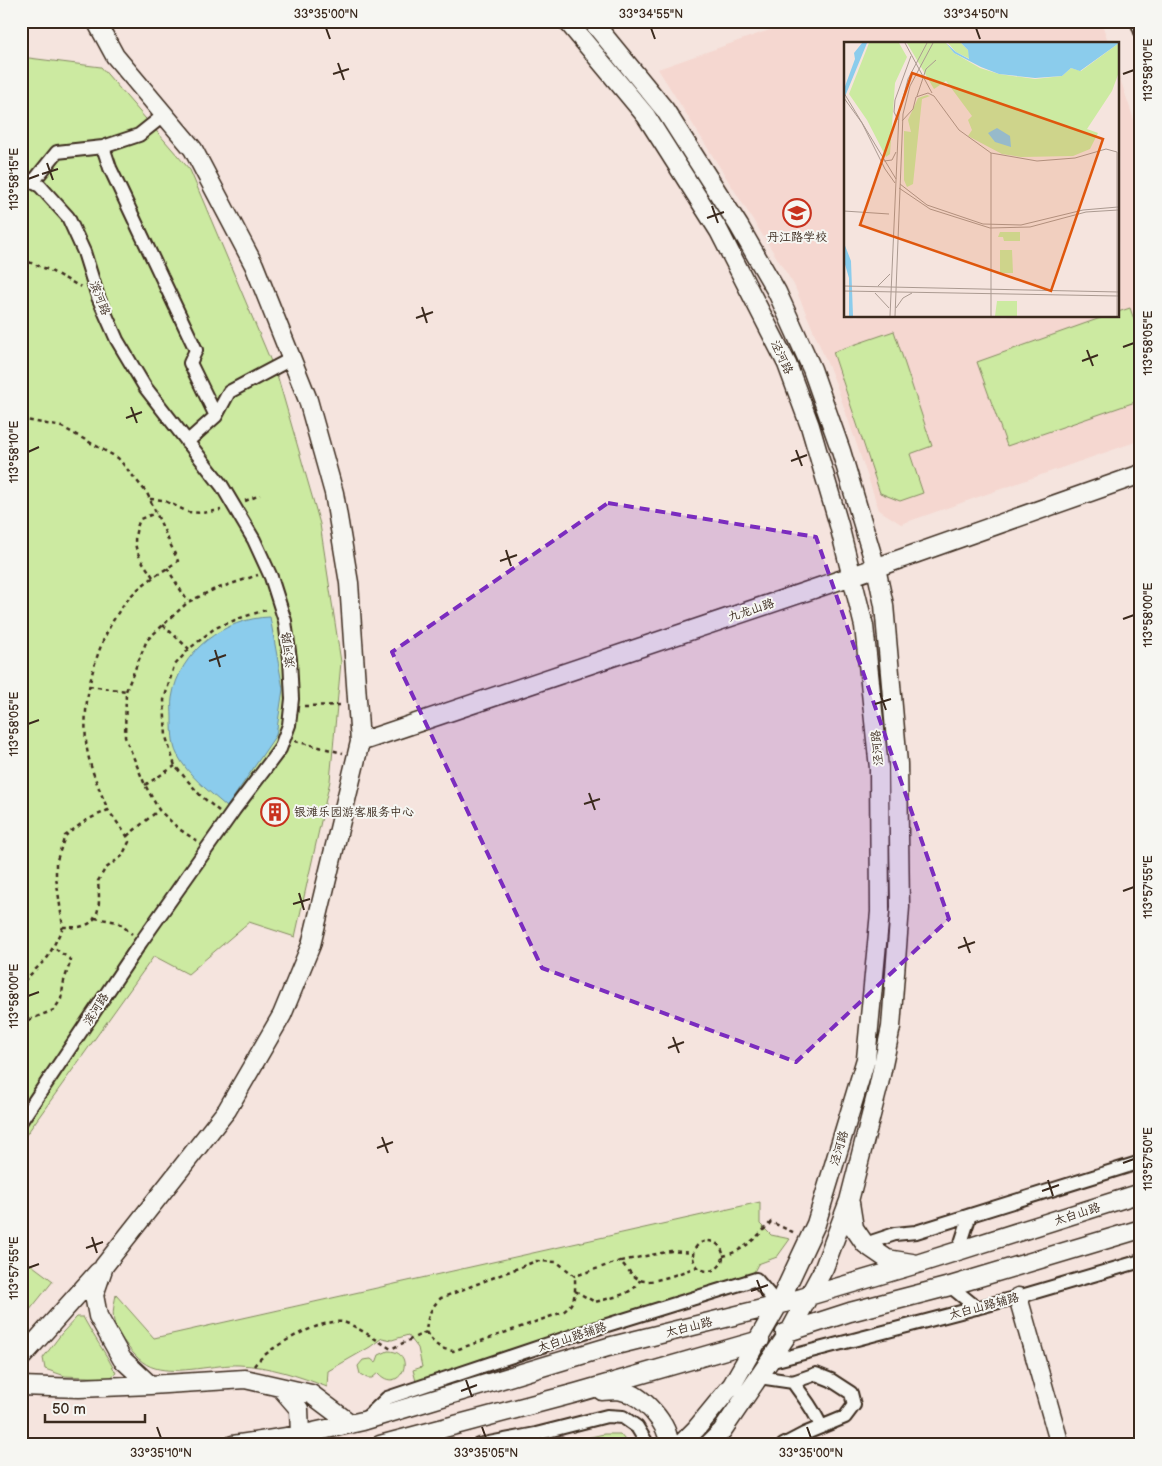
<svg xmlns="http://www.w3.org/2000/svg" width="1162" height="1466" font-family="'Balsamiq Sans','LXGW WenKai TC',sans-serif">
<rect width="100%" height="100%" fill="#f5e4de"/>
<filter id="ink" filterUnits="userSpaceOnUse"><feTurbulence type="fractalNoise" baseFrequency=".02" numOctaves="2"/><feDisplacementMap in="SourceGraphic" scale="10" xChannelSelector="R" yChannelSelector="G"/><feConvolveMatrix kernelMatrix="1 2 1 2 8 2 1 2 1" color-interpolation-filters="sRGB"/></filter>
<g filter="url(#ink)">
<path fill="#f5d7d0" d="M 795,21 L 1101,21 L 1109,44 L 846,44 L 846,316 L 1118,316 L 1118,73 L 1141,140 L 1141,440 L 901,524 L 879,510 L 836,384 L 794,285 L 658,69 Z"/>
<path fill="#cceaa1" stroke="#848a60" d="M 21,57 L 101,67 L 190,170 L 278,378 L 320,524 L 341,662 L 330,781 L 295,937 L 249,922 L 188,974 L 154,956 L 21,1142 Z
M 1130,308 L 1141,339 L 1141,400 L 1007,446 L 977,362 L 1106,316 L 1118,316 L 1118,312 Z
M 894,331 L 932,446 L 910,454 L 923,493 L 900,501 L 880,493 L 833,352 Z
M 760,1202 L 760,1224 L 771,1235 L 790,1239 L 777,1257 L 758,1264 L 753,1274 L 417,1385 L 413,1370 L 422,1367 L 418,1348 L 408,1335 L 392,1340 L 382,1338 L 370,1347 L 328,1371 L 327,1387 C 299,1376 269,1366 239,1365 C 215,1364 178,1375 155,1368 C 143,1365 133,1354 126,1344 C 112,1325 111,1318 116,1295 L 154,1338 Z
M 21,1257 L 53,1281 L 21,1321 Z
M 77,1317 L 83,1317 C 93,1336 106,1353 116,1373 L 110,1378 L 65,1376 L 45,1369 L 43,1358 L 62,1333 Z
M 388,1351 C 419,1351 400,1397 378,1373 L 372,1378 L 367,1378 L 360,1374 L 358,1366 L 363,1360 L 371,1359 L 376,1363 L 379,1355 Z
M 604,1434 L 620,1434 L 629,1445 L 555,1445 Z"/>
<path fill="#8bccec" stroke="#6b8b9a" d="M 270,617 L 283,689 L 276,735 L 227,807 C 209,791 188,776 177,754 C 172,745 172,728 172,717 C 172,711 171,704 172,698 C 179,651 225,618 270,617 Z"/>
<g fill="none" stroke-linecap="round" stroke-linejoin="round">
<defs>
<path id="street" d="M 1137,21 L 1141,32
M 103,147 L 110,168 L 196,350 L 190,363 L 216,416
M 21,176 L 40,186 L 68,217 L 84,252 L 98,297 L 117,340 L 145,387 L 222,486 L 254,540 L 271,577 L 285,621 L 290,659 L 292,699 L 289,725 L 280,749 L 234,810 L 141,942 L 21,1121
M 33,182 L 57,152 L 103,147 L 139,135 L 164,115
M 187,442 L 216,416 L 229,392 L 291,359
M 865,1244 L 895,1234 L 916,1232 L 1141,1162
M 958,1252 L 970,1215
M 950,1286 L 977,1308
M 769,1362 L 1018,1297 L 1141,1261
M 759,1377 L 793,1382 L 816,1374 L 831,1380 L 851,1393 L 854,1405 L 845,1417 L 804,1434 L 783,1445
M 793,1382 C 803,1397 815,1410 821,1427
M 365,1419 L 387,1398 L 578,1334 L 756,1279 L 778,1305
M 478,1445 L 536,1434 L 607,1416 L 623,1417 L 637,1427 L 648,1445"/>
<path id="secondary" d="M 96,21 L 115,56 L 193,149 L 254,265 L 308,400 L 334,493 L 349,583 L 360,742 L 311,945 L 282,1015 L 227,1110 L 104,1266 L 94,1295 L 98,1316 L 122,1359 L 150,1385 L 245,1379 L 311,1394 L 351,1424
M 567,21 L 646,116 L 719,231 L 787,364 L 810,426 L 839,525 L 864,626 L 879,768 L 880,912 L 866,1059 L 816,1224 L 778,1305 L 732,1385 L 696,1429 L 680,1445
M 592,21 L 665,110 L 739,226 L 777,292 L 812,369 L 841,451 L 876,568 L 884,605 L 898,764 L 900,907 L 891,1027 L 879,1084 L 849,1201 L 824,1268 L 790,1331 L 722,1431 L 708,1445
M 360,742 L 852,576 L 1141,474
M 850,1203 L 854,1228 L 865,1244 L 887,1259 L 912,1263
M 1018,1297 L 1060,1445
M 785,1333 L 850,1312 L 950,1286 L 1141,1229
M 21,1358 L 98,1272
M 21,1386 L 79,1388 L 150,1385
M 280,1387 L 299,1409 L 300,1435
M 602,1391 C 608,1391 616,1389 622,1391 C 642,1394 669,1424 669,1445
M 233,1445 L 300,1435 L 363,1421 L 608,1347 L 778,1305 L 917,1264 L 1141,1193
M 380,1445 L 576,1393 L 760,1340"/>
</defs>
<use href="#street" stroke="#3b2a1e" stroke-width="16"/>
<use href="#secondary" stroke="#3b2a1e" stroke-width="21"/>
<path stroke="#3b2a1e" stroke-width="2.5" stroke-dasharray="4 4" stroke-linecap="butt" d="M 21,259 L 49,270 L 81,287
M 21,419 L 62,427 L 118,458 L 147,493 L 178,561 C 162,572 142,583 129,598 C 98,634 82,694 86,741 C 88,765 99,788 108,810 L 85,821 L 65,836 L 56,863 L 56,877 L 63,927 L 48,957 L 21,984
M 150,499 L 163,500 L 188,512 L 202,513 L 221,510
M 245,501 L 260,495
M 167,568 L 188,602
M 153,577 C 138,555 129,547 140,519 L 156,513
M 163,625 L 189,649
M 89,686 L 126,691
M 304,706 L 343,705
M 295,741 L 343,753
M 145,785 L 175,766
M 219,811 L 200,795 L 175,766 L 166,737 L 164,700 L 174,666 L 189,649 L 215,628 L 243,617 L 269,609
M 127,836 L 159,810
M 197,841 L 179,829 L 159,810 L 145,785 L 125,737 L 126,691 L 147,640 L 188,602 L 213,590 L 258,575
M 95,918 L 118,922 L 132,934
M 63,927 C 69,927 77,928 83,926 C 103,921 99,896 98,881 L 105,869 L 122,856 L 129,842 L 127,836 L 108,810
M 21,1023 L 54,1010 L 61,999 L 64,981 L 71,960 L 53,947
M693 1256a15 15 0 1 1 30 0a15 15 0 1 1-30 0Z
M 723,1256 C 744,1251 757,1237 771,1222 L 795,1233
M 621,1261 L 671,1251 L 693,1253
M 575,1291 L 595,1302 C 609,1298 634,1295 640,1280
M 426,1332 C 433,1344 440,1349 453,1351 L 563,1312 C 577,1302 575,1291 575,1276
M 254,1366 C 266,1348 322,1318 343,1322 C 355,1325 380,1342 391,1349 L 426,1332 C 427,1318 430,1308 441,1298 L 536,1261 L 557,1262 L 575,1276 L 620,1261 C 626,1267 632,1276 640,1280 C 653,1285 684,1271 697,1267"/>
<use href="#street" stroke="#f6f6f2" stroke-width="12"/>
<use href="#secondary" stroke="#f6f6f2" stroke-width="18"/>
</g>
</g>
<path fill="#7b2cbf" fill-opacity="0.2" stroke="#7b2cbf" stroke-width="4" stroke-dasharray="10 6" stroke-linejoin="round" d="M 608,503 L 816,537 L 949,919 L 796,1062 L 542,968 L 392,652 Z"/>
<path fill="none" stroke="#3b2a1e" stroke-width="2" d="M 326,28 L 330,39M 651,28 L 655,39M 976,28 L 980,39M 338,63 L 344,80M 333,74 L 349,69M 1123,74 L 1134,70M 47,163 L 53,180M 42,174 L 58,169M 28,179 L 39,175M 712,206 L 718,223M 707,218 L 724,212M 422,307 L 427,323M 416,318 L 433,312M 1123,347 L 1134,343M 1087,350 L 1093,366M 1082,361 L 1098,355M 131,407 L 137,423M 126,418 L 142,412M 796,450 L 802,466M 28,452 L 39,447M 791,461 L 807,455M 506,550 L 511,566M 500,561 L 517,555M 1123,619 L 1134,615M 215,650 L 220,667M 209,661 L 226,655M 880,693 L 886,710M 875,704 L 891,699M 28,724 L 39,720M 589,793 L 595,810M 584,804 L 600,799M 1123,891 L 1134,887M 299,893 L 304,910M 293,904 L 310,899M 964,937 L 970,953M 958,948 L 975,942M 28,996 L 39,992M 673,1037 L 679,1053M 668,1048 L 684,1042M 382,1137 L 388,1153M 377,1148 L 393,1142M 1123,1163 L 1134,1159M 1048,1180 L 1053,1196M 1042,1191 L 1059,1185M 92,1237 L 97,1253M 86,1248 L 103,1242M 28,1268 L 39,1264M 757,1280 L 763,1296M 751,1291 L 768,1285M 466,1380 L 472,1397M 461,1391 L 477,1385M 157,1427 L 161,1438M 482,1427 L 486,1438M 807,1427 L 811,1438"/>
<defs>
<symbol id="school-ring" viewBox="-11 -11 22 22"><circle r="9.5" fill="#f6f6f2" stroke="#c8321e" stroke-width="1.5"/><path d="M0-5L7-2L0 1L-7-2ZM-4 1L0 2.5L4 1V4Q0 6-4 4Z" fill="#c8321e"/></symbol>
<symbol id="building-ring" viewBox="-11 -11 22 22"><circle r="9.5" fill="#f6f6f2" stroke="#c8321e" stroke-width="1.5"/><path d="M-4-6H4V6H1V3H-1V6H-4ZM-2.5-4.3h1.7v1.8h-1.7ZM.8-4.3h1.7v1.8H.8ZM-2.5-1h1.7V.8h-1.7ZM.8-1h1.7V.8H.8Z" fill="#c8321e"/></symbol>
</defs>
<g fill-rule="evenodd">
<use href="#school-ring" x="781" y="197" width="32" height="32"/>
<use href="#building-ring" x="259" y="796" width="32" height="32"/>
</g>
<g text-anchor="middle" stroke-width="4" stroke-linejoin="round" paint-order="stroke">
<g font-size="12" fill="#3b2a1e" stroke="#f6f6f2">
<text x="797" y="241">丹江路学校</text>
<text x="294" y="816" text-anchor="start">银滩乐园游客服务中心</text>
</g>
<g font-size="12" fill="#3b2a1e" stroke="#f6f6f2">
<text transform="translate(100 298) rotate(69)" y="4">滨河路</text>
<text transform="translate(782 357) rotate(65)" y="4">泾河路</text>
<text transform="translate(751 610) rotate(-19)" y="4">九龙山路</text>
<text transform="translate(288 650) rotate(-97)" y="4">滨河路</text>
<text transform="translate(877 748) rotate(-95)" y="4">泾河路</text>
<text transform="translate(96 1009) rotate(-57)" y="4">滨河路</text>
<text transform="translate(839 1148) rotate(-73)" y="4">泾河路</text>
<text transform="translate(1077 1214) rotate(-18)" y="4">太白山路</text>
<text transform="translate(984 1306) rotate(-15)" y="4">太白山路辅路</text>
<text transform="translate(689 1327) rotate(-14)" y="4">太白山路</text>
<text transform="translate(572 1337) rotate(-18)" y="4">太白山路辅路</text>
</g>
</g>
<g transform="translate(844 42)">
<rect width="275" height="275" fill="#f5e4de"/>
<path d="M 25,1 L 55,1 L 63,15 L 51,41 L 46,112 L 42,115 L 23,78 L 5,52 ZM 63,1 L 102,1 L 110,11 L 136,26 L 155,32 L 191,37 L 218,34 L 227,26 L 237,29 L 275,1 L 275,30 L 268,49 L 243,87 L 254,91 L 246,107 L 229,114 L 177,115 L 158,112 L 124,94 L 128,88 L 124,78 L 128,74 L 102,39 L 90,47 ZM 104,1 L 117,1 L 124,8 L 126,17 L 112,10 ZM 83,53 L 86,54 L 78,57 L 69,142 L 63,145 L 60,138 L 60,89 L 67,90 L 64,78 L 74,56 ZM 156,190 L 176,190 L 176,199 L 160,199 L 159,195 L 154,195 ZM 156,208 L 168,208 L 169,231 L 156,231 ZM 153,259 L 173,259 L 173,274 L 151,274 Z" fill="#cceaa1"/>
<path d="M 18,1 L 23,1 L 0,57 L 0,47 L 11,17 L 10,11 ZM 102,1 L 112,10 L 125,17 L 124,8 L 117,1 L 275,1 L 236,29 L 227,26 L 218,34 L 191,36 L 155,32 L 137,25 L 110,11 ZM 153,86 L 166,94 L 167,105 L 151,100 L 144,91 ZM 0,201 L 7,219 L 9,274 L 5,274 L 5,236 L 0,219 Z" fill="#8bccec"/>
<path fill="none" stroke="#ab9a91" stroke-width="1" d="M 61,1 L 88,51M 0,51 L 52,137M 73,54 L 82,27 L 92,18M 0,56 L 18,81 L 41,127 L 51,141M 54,78 L 50,70 L 51,58 L 67,14M 58,79 L 69,67 L 72,55 L 84,51 L 90,54 L 115,88 L 147,111 L 193,119 L 231,116 L 262,107 L 273,110 L 273,274M 147,111 L 147,274M 40,119 L 48,118 L 52,110M 56,142 L 83,163 L 139,182 L 177,183 L 239,168 L 274,165M 55,146 L 86,167 L 146,186 L 186,185 L 242,170 L 274,168M 0,169 L 45,172M 0,244 L 275,250M 34,244 L 46,232M 0,249 L 275,254M 31,251 L 45,266M 52,266 L 59,256 L 68,251M 46,274 L 55,71 L 64,37 L 83,1M 51,274 L 59,72 L 66,44 L 89,1"/>
<path fill="#df570d" fill-opacity="0.15" stroke="#df570d" stroke-width="2.5" d="M 68,31 L 259,97 L 207,249 L 16,183 Z"/>
<rect width="275" height="275" fill="none" stroke="#3b2a1e" stroke-width="2.5"/>
</g>
<rect width="1162" height="1466" fill="none" stroke="#f6f6f2" stroke-width="55"/>
<path d="M45 1414v8h100v-8" fill="none" stroke="#3b2a1e" stroke-width="2.5"/>
<text x="52" y="1414" font-size="15" fill="#3b2a1e" stroke="#f6f6f2" stroke-width="4" paint-order="stroke">50 m</text>
<rect x="28" y="28" width="1106" height="1410" fill="none" stroke="#3b2a1e" stroke-width="2"/>
<g font-size="12" text-anchor="middle" fill="#3b2a1e">
<text x="326" y="18">33°35'00"N</text>
<text x="651" y="18">33°34'55"N</text>
<text x="976" y="18">33°34'50"N</text>
<text transform="translate(1148 70) rotate(-90)" y="4">113°58'10"E</text>
<text transform="translate(14 179) rotate(-90)" y="4">113°58'15"E</text>
<text transform="translate(1148 343) rotate(-90)" y="4">113°58'05"E</text>
<text transform="translate(14 452) rotate(-90)" y="4">113°58'10"E</text>
<text transform="translate(1148 615) rotate(-90)" y="4">113°58'00"E</text>
<text transform="translate(14 724) rotate(-90)" y="4">113°58'05"E</text>
<text transform="translate(1148 887) rotate(-90)" y="4">113°57'55"E</text>
<text transform="translate(14 996) rotate(-90)" y="4">113°58'00"E</text>
<text transform="translate(1148 1159) rotate(-90)" y="4">113°57'50"E</text>
<text transform="translate(14 1268) rotate(-90)" y="4">113°57'55"E</text>
<text x="161" y="1457">33°35'10"N</text>
<text x="486" y="1457">33°35'05"N</text>
<text x="811" y="1457">33°35'00"N</text>
</g>
</svg>
